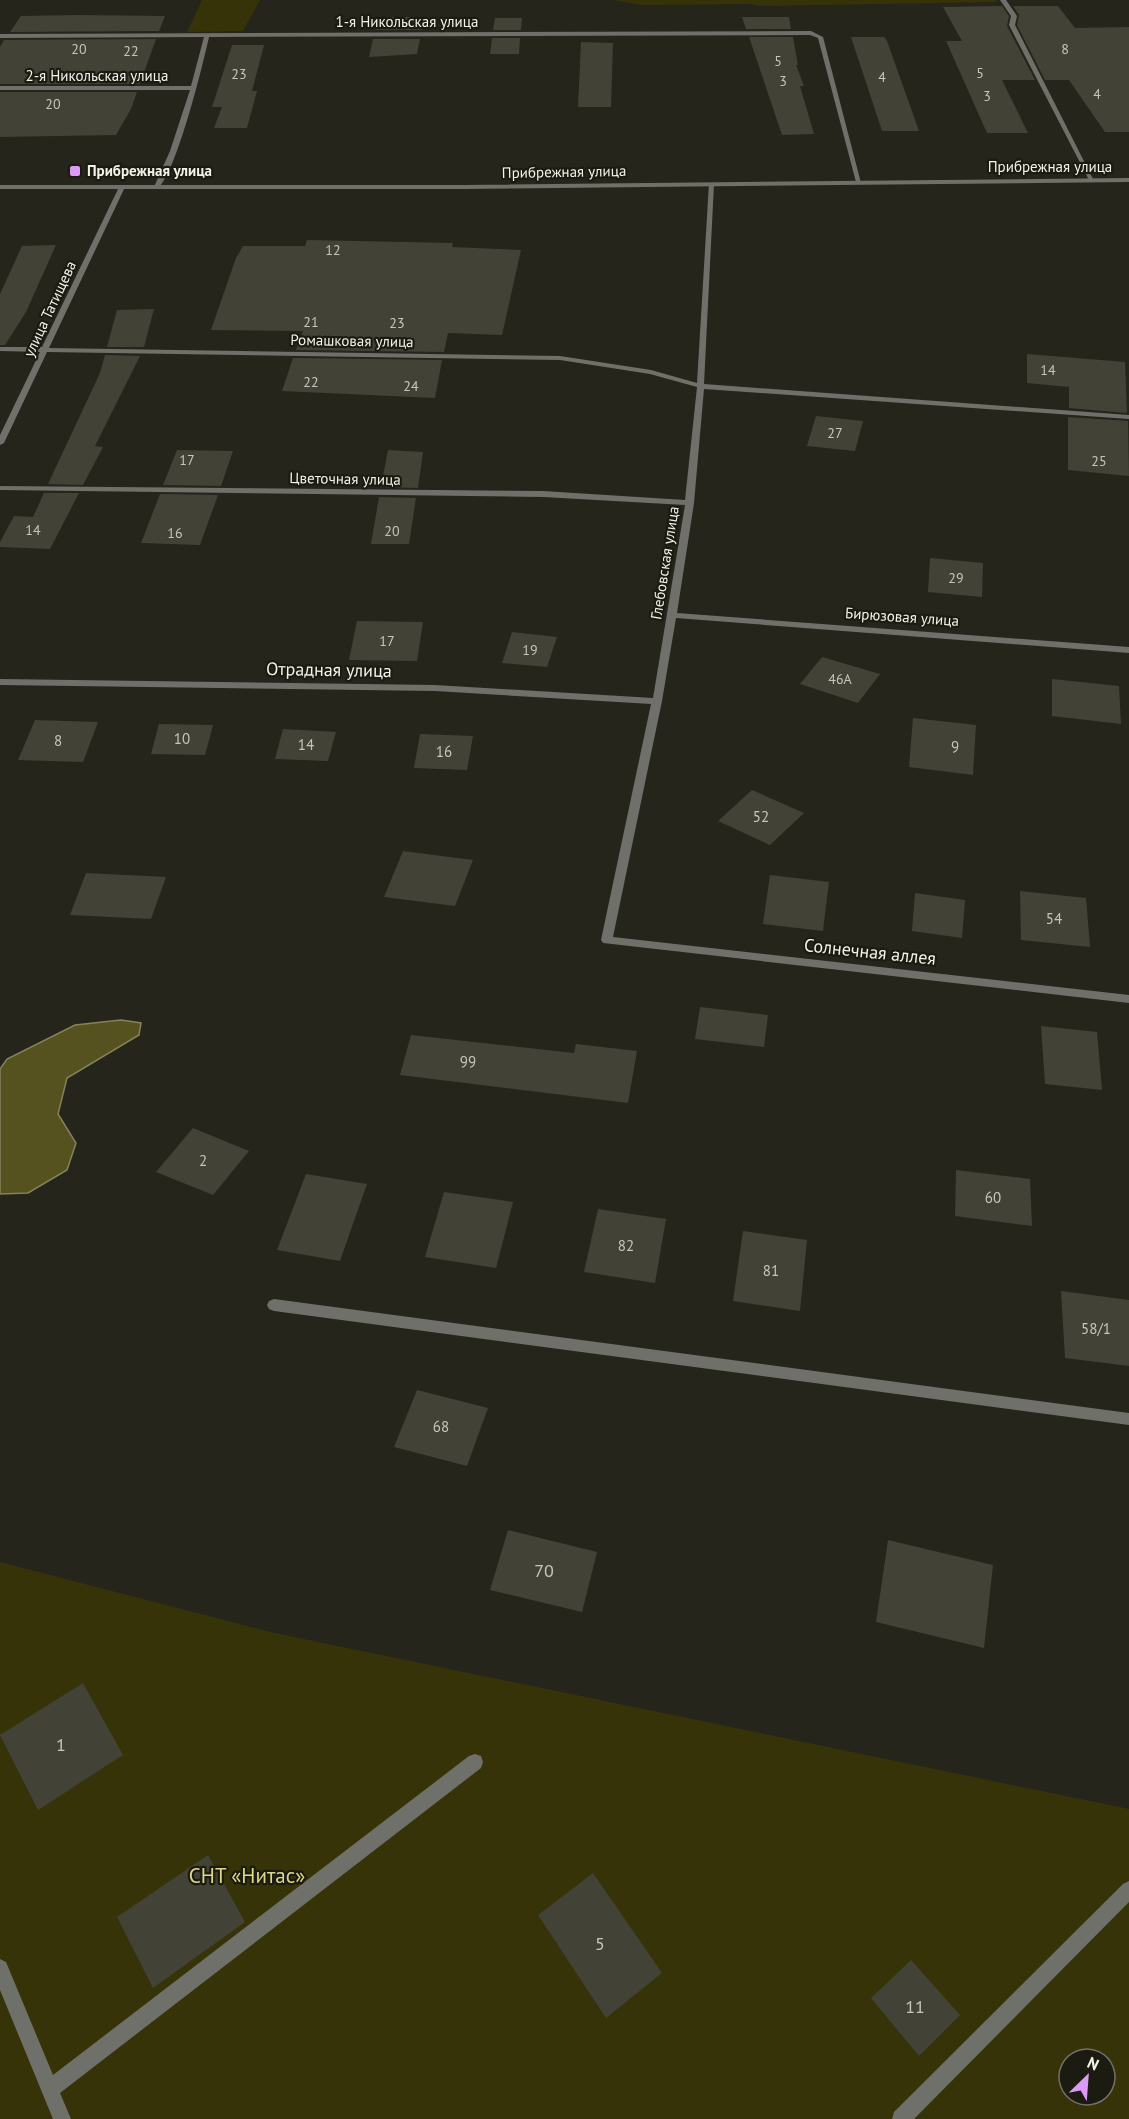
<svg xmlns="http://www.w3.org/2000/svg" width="1129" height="2119" font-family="'PT Sans',sans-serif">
<rect width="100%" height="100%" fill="#25251b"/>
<path fill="#363309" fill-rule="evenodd" d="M 202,0 L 260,0 L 243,31 L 187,32 Z
M 614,0 L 996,0 L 997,2 L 760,6 L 751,4 L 641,5 Z
M 0,1562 L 270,1632 L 1129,1809 L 1129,2119 L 0,2119 ZM 1069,2059 L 1105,2059 L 1105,2095 L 1069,2095 Z"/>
<path fill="#55521f" stroke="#84825c" stroke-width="1.5" d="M 121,1020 L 141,1023 L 139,1035 L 67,1078 L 58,1114 L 76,1143 L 67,1170 L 28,1193 L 0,1194 L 0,1069 L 7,1059 L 75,1025 Z"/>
<path fill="#424237" d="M 1002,6 L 1009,16 L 1007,26 L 1035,80 L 1002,80 L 1028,133 L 987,133 L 946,41 L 962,41 L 943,7 Z
M 1013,6 L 1058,6 L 1075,28 L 1129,27 L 1129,132 L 1105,132 L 1069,80 L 1045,80 L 1017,25 L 1019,15 Z
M 21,16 L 78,15 L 165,16 L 159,31 L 10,32 Z
M 378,17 L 425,17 L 422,30 L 375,30 Z
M 742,17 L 789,17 L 791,29 L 746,29 Z
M 495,18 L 522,18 L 521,30 L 493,30 Z
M 749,37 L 793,37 L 798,65 L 796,65 L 804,86 L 800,86 L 814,134 L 782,135 Z
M 851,37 L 884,37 L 887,41 L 919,131 L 882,131 Z
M 492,38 L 520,38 L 519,54 L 490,54 Z
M 156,39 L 140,84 L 0,84 L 0,47 L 4,40 Z
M 373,39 L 420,39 L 417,54 L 369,57 Z
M 581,42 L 613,43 L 611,107 L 578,107 Z
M 232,45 L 264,45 L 252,91 L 257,91 L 247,128 L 214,128 L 222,107 L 212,107 Z
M 0,92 L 137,92 L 131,109 L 116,135 L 0,137 Z
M 307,240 L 453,243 L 452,247 L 521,250 L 502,335 L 448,333 L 444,352 L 296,350 L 303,331 L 211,330 L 236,258 L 243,246 L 305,246 Z
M 56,245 L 26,312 L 5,345 L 0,345 L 0,294 L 22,246 Z
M 154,309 L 144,347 L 107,347 L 117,310 Z
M 1027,354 L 1125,362 L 1127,413 L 1069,408 L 1069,387 L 1027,383 Z
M 105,355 L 140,356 L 95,446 L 103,447 L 83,485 L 48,484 L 100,373 Z
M 293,358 L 442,360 L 435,398 L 282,391 Z
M 816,416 L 863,421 L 855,451 L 807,446 Z
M 1068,417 L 1128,421 L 1129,476 L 1068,470 Z
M 177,450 L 233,451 L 221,486 L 163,485 Z
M 388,450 L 423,452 L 418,488 L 381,487 Z
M 44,493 L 79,493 L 50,549 L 0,547 L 0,542 L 14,516 L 33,517 Z
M 160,494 L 218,495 L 200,545 L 141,543 Z
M 379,497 L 416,498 L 409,544 L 371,544 Z
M 930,558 L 983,563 L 982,597 L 928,592 Z
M 357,621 L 423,622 L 417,661 L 349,660 Z
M 512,632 L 557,637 L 547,667 L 502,663 Z
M 822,657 L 880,674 L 858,703 L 800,684 Z
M 1052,679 L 1119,686 L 1121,724 L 1052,716 Z
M 913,718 L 976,725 L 973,775 L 909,767 Z
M 35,720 L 98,722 L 83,762 L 18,760 Z
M 159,724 L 213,725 L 205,755 L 151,754 Z
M 283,729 L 336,732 L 328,761 L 275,759 Z
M 420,734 L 473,736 L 467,770 L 414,768 Z
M 752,790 L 804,813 L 770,845 L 718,821 Z
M 403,851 L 473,860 L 455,906 L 384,897 Z
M 86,873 L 166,877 L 151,919 L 70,915 Z
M 770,875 L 829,882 L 823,931 L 763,924 Z
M 1020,891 L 1086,898 L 1090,947 L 1021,940 Z
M 915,893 L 965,900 L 962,938 L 912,931 Z
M 700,1007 L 768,1015 L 764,1047 L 695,1039 Z
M 1041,1026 L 1097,1032 L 1102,1090 L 1045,1084 Z
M 411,1035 L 574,1053 L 576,1044 L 637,1051 L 628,1103 L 400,1075 Z
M 193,1128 L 249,1151 L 213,1195 L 156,1172 Z
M 956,1170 L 1030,1179 L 1032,1226 L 955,1216 Z
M 306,1174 L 367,1184 L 340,1261 L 277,1250 Z
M 444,1192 L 513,1202 L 496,1268 L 425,1257 Z
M 598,1209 L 666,1219 L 655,1283 L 584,1272 Z
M 743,1231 L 807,1240 L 800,1311 L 733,1301 Z
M 1061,1291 L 1129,1300 L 1129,1366 L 1065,1358 Z
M 417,1390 L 488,1408 L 467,1466 L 394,1447 Z
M 508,1530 L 597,1552 L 582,1612 L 490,1590 Z
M 888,1540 L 993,1565 L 984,1648 L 876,1622 Z
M 83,1683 L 123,1755 L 38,1810 L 0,1735 Z
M 208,1855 L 245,1922 L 153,1988 L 117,1917 Z
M 593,1873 L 662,1973 L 606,2018 L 538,1915 Z
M 911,1960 L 960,2015 L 919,2056 L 871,1998 Z"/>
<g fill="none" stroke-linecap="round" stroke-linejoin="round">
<path fill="#70706a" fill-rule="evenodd" d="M 1000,0 L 1006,0 L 1017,16 L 1015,25 L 1094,181 L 1089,180 L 1009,25 L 1011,16 Z
M 811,31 L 823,37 L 861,183 L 856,182 L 818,38 L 810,35 L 209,37 C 203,64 176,175 157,189 L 154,187 L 170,151 L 190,90 L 0,90 L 0,86 L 191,86 L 204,37 L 0,38 L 0,34 Z
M 709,183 L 714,184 L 704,384 L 1129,415 L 1129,419 L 704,389 L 694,503 L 677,613 L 1129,647 L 1129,653 L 676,618 L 662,701 L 613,937 L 1129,995 L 1129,1003 L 603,943 L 601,940 L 651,704 L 435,691 L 0,685 L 0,679 L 435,685 L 653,698 L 685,505 L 543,497 L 0,490 L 0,486 L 543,491 L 685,500 L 697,387 L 650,374 L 560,360 L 47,352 L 4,443 L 0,445 L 0,435 L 40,352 L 0,351 L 0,347 L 42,347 L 119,187 L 122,185 L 125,187 L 49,348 L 560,356 L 651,370 L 697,383 Z
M 274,1299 L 1129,1413 L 1129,1425 L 274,1311 L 269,1309 L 267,1305 L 269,1301 Z
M 475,1754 L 481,1756 L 483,1762 L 481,1768 L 60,2093 L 71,2119 L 53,2119 L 0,1990 L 0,1959 L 6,1962 L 53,2075 L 469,1756 Z
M 1129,1881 L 1129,1902 L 914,2119 L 892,2119 L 894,2112 L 1123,1884 Z"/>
<path fill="#70706a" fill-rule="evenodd" d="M 1129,178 L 1129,182 L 463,189 L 0,189 L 0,185 L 463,185 Z"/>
</g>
<rect fill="#da9af6" stroke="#1c1b11" stroke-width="2" x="69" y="165" width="12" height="12" rx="3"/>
<g text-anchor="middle" stroke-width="4.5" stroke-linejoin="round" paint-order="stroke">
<g font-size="14" fill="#c6c6be">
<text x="79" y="54">20</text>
<text x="1065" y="54">8</text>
<text x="131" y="56">22</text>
<text x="778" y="66">5</text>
<text x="980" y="78">5</text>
<text x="239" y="79">23</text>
<text x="882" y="82">4</text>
<text x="783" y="86">3</text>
<text x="1097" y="99">4</text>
<text x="987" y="101">3</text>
<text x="53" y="109">20</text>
<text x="333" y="255">12</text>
<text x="311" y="327">21</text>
<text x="397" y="328">23</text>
<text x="1048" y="375">14</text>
<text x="311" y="387">22</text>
<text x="411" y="391">24</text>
<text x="835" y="438">27</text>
<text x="187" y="465">17</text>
<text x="1099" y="466">25</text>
<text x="33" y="535">14</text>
<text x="392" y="536">20</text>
<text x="175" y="538">16</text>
<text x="956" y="583">29</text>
<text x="387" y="646">17</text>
<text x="530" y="655">19</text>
<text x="840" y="684">46А</text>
</g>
<g font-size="15" fill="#f2f2eb" stroke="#1c1b11">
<text x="407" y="27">1-я Никольская улица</text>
<text x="97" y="81">2-я Никольская улица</text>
<text x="1050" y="172">Прибрежная улица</text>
<text transform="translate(564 172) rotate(-1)" y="5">Прибрежная улица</text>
<text transform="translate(50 309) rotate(-65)" y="5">улица Татищева</text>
<text transform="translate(352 341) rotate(1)" y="5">Ромашковая улица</text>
<text transform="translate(345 479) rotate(1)" y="5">Цветочная улица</text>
<text transform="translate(665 563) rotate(-81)" y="5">Глебовская улица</text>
<text transform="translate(902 617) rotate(4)" y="5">Бирюзовая улица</text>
</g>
<g font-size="15" font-weight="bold" fill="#f2f2eb" stroke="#1c1b11" text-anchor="start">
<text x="87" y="176">Прибрежная улица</text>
</g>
<g font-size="15" fill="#c6c6be">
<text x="182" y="744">10</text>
<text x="58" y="746">8</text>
<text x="306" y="750">14</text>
<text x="955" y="752">9</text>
<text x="444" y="757">16</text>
<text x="761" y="822">52</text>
<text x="1054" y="924">54</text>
<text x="468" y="1067">99</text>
<text x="203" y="1166">2</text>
<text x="993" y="1203">60</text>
<text x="626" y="1251">82</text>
<text x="771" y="1276">81</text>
<text x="1096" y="1334">58/1</text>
<text x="441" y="1432">68</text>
</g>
<g font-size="18" fill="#f2f2eb" stroke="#1c1b11">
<text transform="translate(329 670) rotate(1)" y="6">Отрадная улица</text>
<text transform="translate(870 952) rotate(6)" y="6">Солнечная аллея</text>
</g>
<g font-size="18" fill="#c6c6be">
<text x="544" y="1577">70</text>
<text x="61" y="1751">1</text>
<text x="600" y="1950">5</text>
<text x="915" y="2013">11</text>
</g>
<g font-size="21" fill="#dcd888" stroke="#1c1b11">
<text x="247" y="1883">СНТ «Нитас»</text>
</g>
</g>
<g transform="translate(1087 2077) rotate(25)"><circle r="28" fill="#1c1b11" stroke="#727168" stroke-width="1.5"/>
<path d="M0-4.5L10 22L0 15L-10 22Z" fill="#da9af6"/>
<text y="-9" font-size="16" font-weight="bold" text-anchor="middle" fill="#f2f2eb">N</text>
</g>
</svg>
